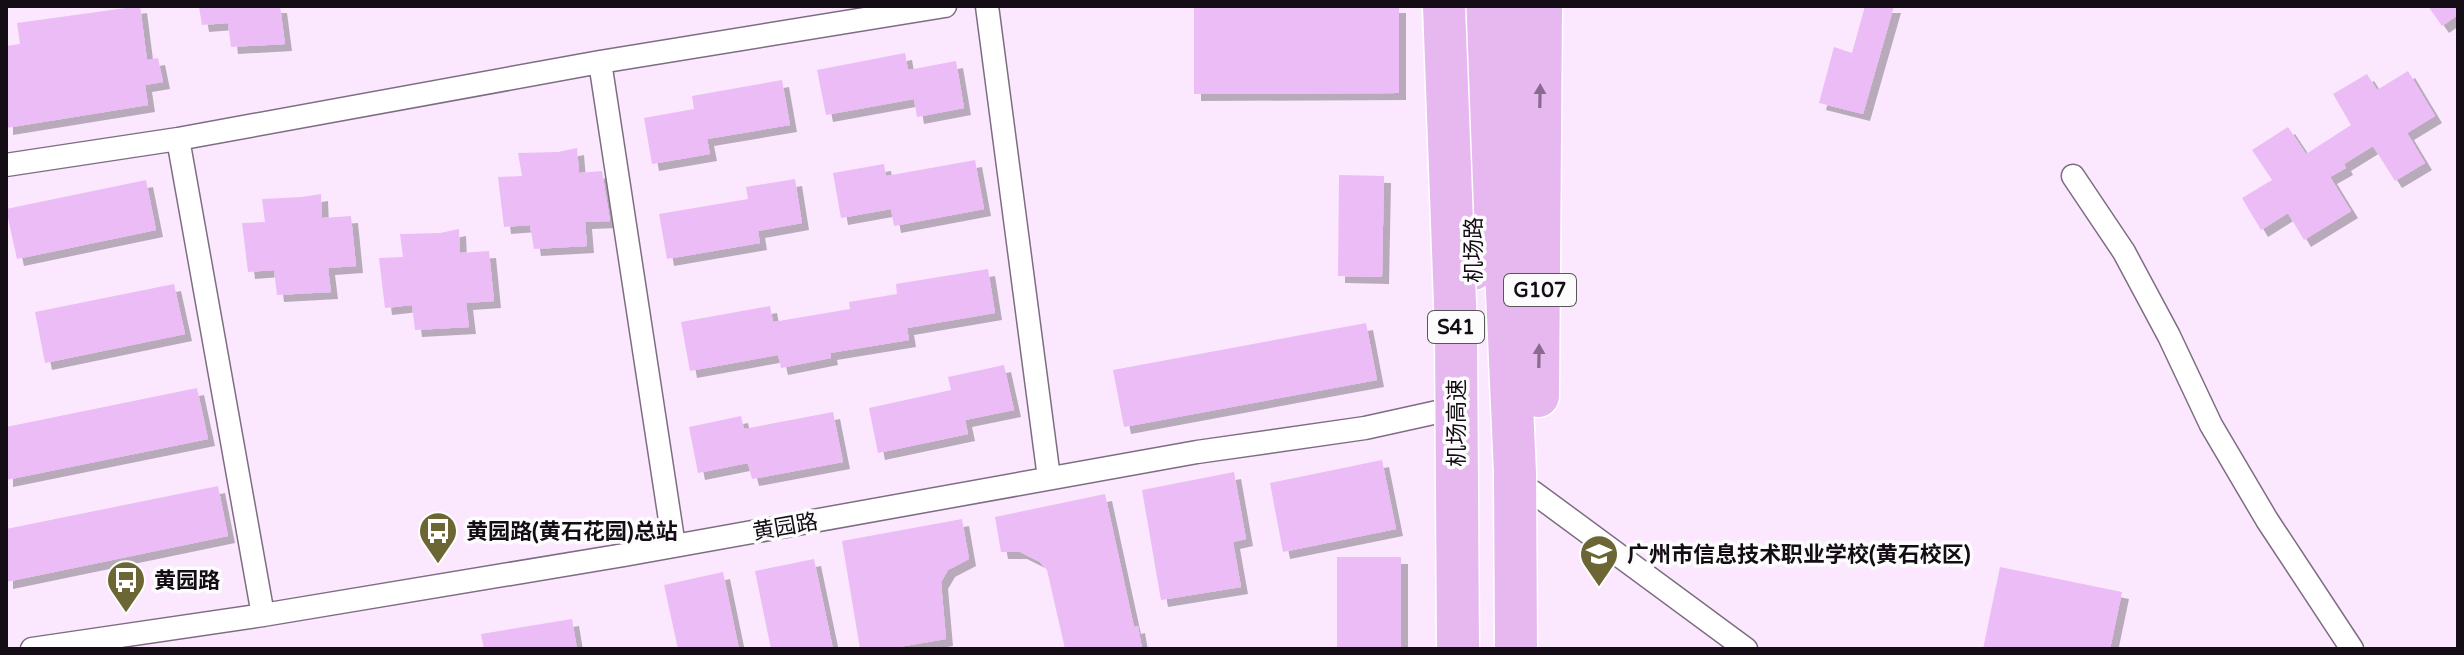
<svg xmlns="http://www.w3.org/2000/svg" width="2464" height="655" font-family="'Varela Round','Noto Sans SC',sans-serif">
<defs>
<filter id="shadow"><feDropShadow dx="7" dy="7" stdDeviation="0" flood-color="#0004"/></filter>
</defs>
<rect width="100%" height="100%" fill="#fbe8ff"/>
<path fill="#ecbcf6" filter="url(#shadow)" d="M 140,6 L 147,60 L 158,58 L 163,82 L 145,85 L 148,105 L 6,128 L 6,46 L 20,44 L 17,23 Z
M 280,6 L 285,44 L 231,47 L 228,23 L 202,25 L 199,7 Z
M 1194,6 L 1399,6 L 1399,93 L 1194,94 Z
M 1865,6 L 1894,6 L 1863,114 L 1819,103 L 1834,47 L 1852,53 Z
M 2428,6 L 2458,6 L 2458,15 L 2442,26 Z
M 905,53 L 908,70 L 956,61 L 964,108 L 917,117 L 914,99 L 826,115 L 817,70 Z
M 2408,71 L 2435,116 L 2407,133 L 2425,163 L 2395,181 L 2373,146 L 2344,164 L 2346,168 L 2330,177 L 2351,211 L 2304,240 L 2288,213 L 2261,230 L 2242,198 L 2272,180 L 2252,150 L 2288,127 L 2306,154 L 2351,125 L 2333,94 L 2367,74 L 2377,90 Z
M 782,80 L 790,125 L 707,139 L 710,154 L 652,164 L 644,118 L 694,109 L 692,96 Z
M 577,148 L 579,173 L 602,171 L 610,221 L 585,222 L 587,246 L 534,249 L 530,225 L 504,227 L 498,177 L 522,176 L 518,153 L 558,152 Z
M 975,160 L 984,209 L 894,226 L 891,209 L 841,218 L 833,173 L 884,164 L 886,176 Z
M 1339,175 L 1384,176 L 1382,277 L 1338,276 Z
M 795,179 L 802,223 L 758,231 L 760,243 L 667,259 L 659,214 L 748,199 L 746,187 Z
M 146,180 L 156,230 L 17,259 L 6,209 Z
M 321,194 L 322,218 L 351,216 L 356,266 L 328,268 L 331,292 L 277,295 L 274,270 L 248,272 L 242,223 L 265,222 L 262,199 L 302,197 Z
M 459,229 L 460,253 L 489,251 L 494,301 L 466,303 L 469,327 L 415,330 L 412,305 L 385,308 L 379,258 L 403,257 L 400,234 L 440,233 Z
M 988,269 L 995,313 L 907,328 L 909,340 L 830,353 L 831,358 L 781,368 L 778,355 L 690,371 L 681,322 L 770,306 L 773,322 L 850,309 L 849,302 L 897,294 L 896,284 Z
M 174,284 L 185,334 L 45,363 L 35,312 Z
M 1366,323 L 1377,380 L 1124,427 L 1113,370 Z
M 1004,365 L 1014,410 L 965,420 L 968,434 L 878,453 L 869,408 L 951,390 L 948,377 Z
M 197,388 L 208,439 L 6,480 L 6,427 Z
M 833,412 L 843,462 L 752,479 L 748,463 L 698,473 L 689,427 L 741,416 L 744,429 Z
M 1382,460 L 1396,529 L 1283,552 L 1270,483 Z
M 1234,472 L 1246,539 L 1233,542 L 1241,587 L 1161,600 L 1142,490 Z
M 218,486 L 228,536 L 6,582 L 6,529 Z
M 1105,494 L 1134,627 L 1138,626 L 1142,649 L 1065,649 L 1047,570 L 1040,562 L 1020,552 L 1001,552 L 995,517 Z
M 962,519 L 969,559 L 948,570 L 941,582 L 946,639 L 887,649 L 860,649 L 842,541 Z
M 1337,557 L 1401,557 L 1401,649 L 1337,649 Z
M 814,559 L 833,649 L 771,649 L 755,571 Z
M 2000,567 L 2122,592 L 2110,649 L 1983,649 Z
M 723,572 L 739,649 L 678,649 L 664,585 Z
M 572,619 L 577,649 L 484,649 L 481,634 Z"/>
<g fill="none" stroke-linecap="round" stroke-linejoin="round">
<defs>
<path id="street" d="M 987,6 L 1049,478
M 600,62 L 674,546
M 178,139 L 263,615
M 6,165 L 178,139 L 600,62 L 945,6
M 2073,176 L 2124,252 L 2169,336 L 2211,425 L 2267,520 L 2352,649
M 1533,492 L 1746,649
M 32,649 L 263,615 L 624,555 L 1197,452 L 1365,428 L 1442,411"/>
<path id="highway" d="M 1504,6 L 1505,246 L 1515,473 L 1516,649
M 1473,269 L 1473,6
M 1538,396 L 1541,6"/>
</defs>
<use href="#street" stroke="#7e6d82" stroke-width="25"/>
<use href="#highway" stroke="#fff" stroke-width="45"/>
<use href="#street" stroke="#fff" stroke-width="22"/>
<use href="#highway" stroke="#e6b8ef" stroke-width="42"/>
<defs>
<path id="highway-bridge" d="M 1444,6 L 1456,331 L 1458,649"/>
</defs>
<use href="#highway-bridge" stroke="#fff" stroke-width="45" stroke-linecap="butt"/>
<use href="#highway-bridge" stroke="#e6b8ef" stroke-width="42"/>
</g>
<defs><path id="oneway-solid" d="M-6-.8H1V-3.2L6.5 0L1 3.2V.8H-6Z" transform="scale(2)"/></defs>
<g fill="#886b8d">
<use href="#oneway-solid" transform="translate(1540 96) rotate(-89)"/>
<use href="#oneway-solid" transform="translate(1539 356) rotate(-89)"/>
</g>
<defs>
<symbol id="bus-pin" viewBox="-11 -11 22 30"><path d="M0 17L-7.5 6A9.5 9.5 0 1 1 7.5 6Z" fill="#6b6633" stroke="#fcfcfc"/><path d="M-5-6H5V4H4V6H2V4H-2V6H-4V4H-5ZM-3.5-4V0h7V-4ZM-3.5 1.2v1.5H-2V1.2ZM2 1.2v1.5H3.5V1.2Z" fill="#fff"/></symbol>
<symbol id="school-pin" viewBox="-11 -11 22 30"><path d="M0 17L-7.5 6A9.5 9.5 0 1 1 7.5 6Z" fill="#6b6633" stroke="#fcfcfc"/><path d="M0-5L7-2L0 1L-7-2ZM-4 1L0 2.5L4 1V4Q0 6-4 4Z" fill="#fff"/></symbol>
</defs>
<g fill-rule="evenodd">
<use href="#bus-pin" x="416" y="509" width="44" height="60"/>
<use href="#school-pin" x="1577" y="532" width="44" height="60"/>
<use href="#bus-pin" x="104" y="558" width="44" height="60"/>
</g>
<g text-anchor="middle" stroke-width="7" stroke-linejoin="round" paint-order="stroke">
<g fill="#fcfcfc" stroke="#5a555a" stroke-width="2">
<rect x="1504" y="274" width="72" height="32" rx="6"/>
<rect x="1428" y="311" width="56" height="32" rx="6"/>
</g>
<g font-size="20" font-weight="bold" fill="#140d15">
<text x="1540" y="297">G107</text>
<text x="1456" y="334">S41</text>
</g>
<g font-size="22" fill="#140d15" stroke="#fcfcfc">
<text transform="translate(1473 250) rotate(-90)" y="8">机场路</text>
<text transform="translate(1456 423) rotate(-90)" y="8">机场高速</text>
<text transform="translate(785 526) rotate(-10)" y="8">黄园路</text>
</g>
<g font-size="22" font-weight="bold" fill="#140d15" stroke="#fcfcfc" text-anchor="start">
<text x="466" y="539">黄园路(黄石花园)总站</text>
<text x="1627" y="562">广州市信息技术职业学校(黄石校区)</text>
<text x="154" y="588">黄园路</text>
</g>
</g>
<rect width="2464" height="655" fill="none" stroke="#140d15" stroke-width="16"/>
</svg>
